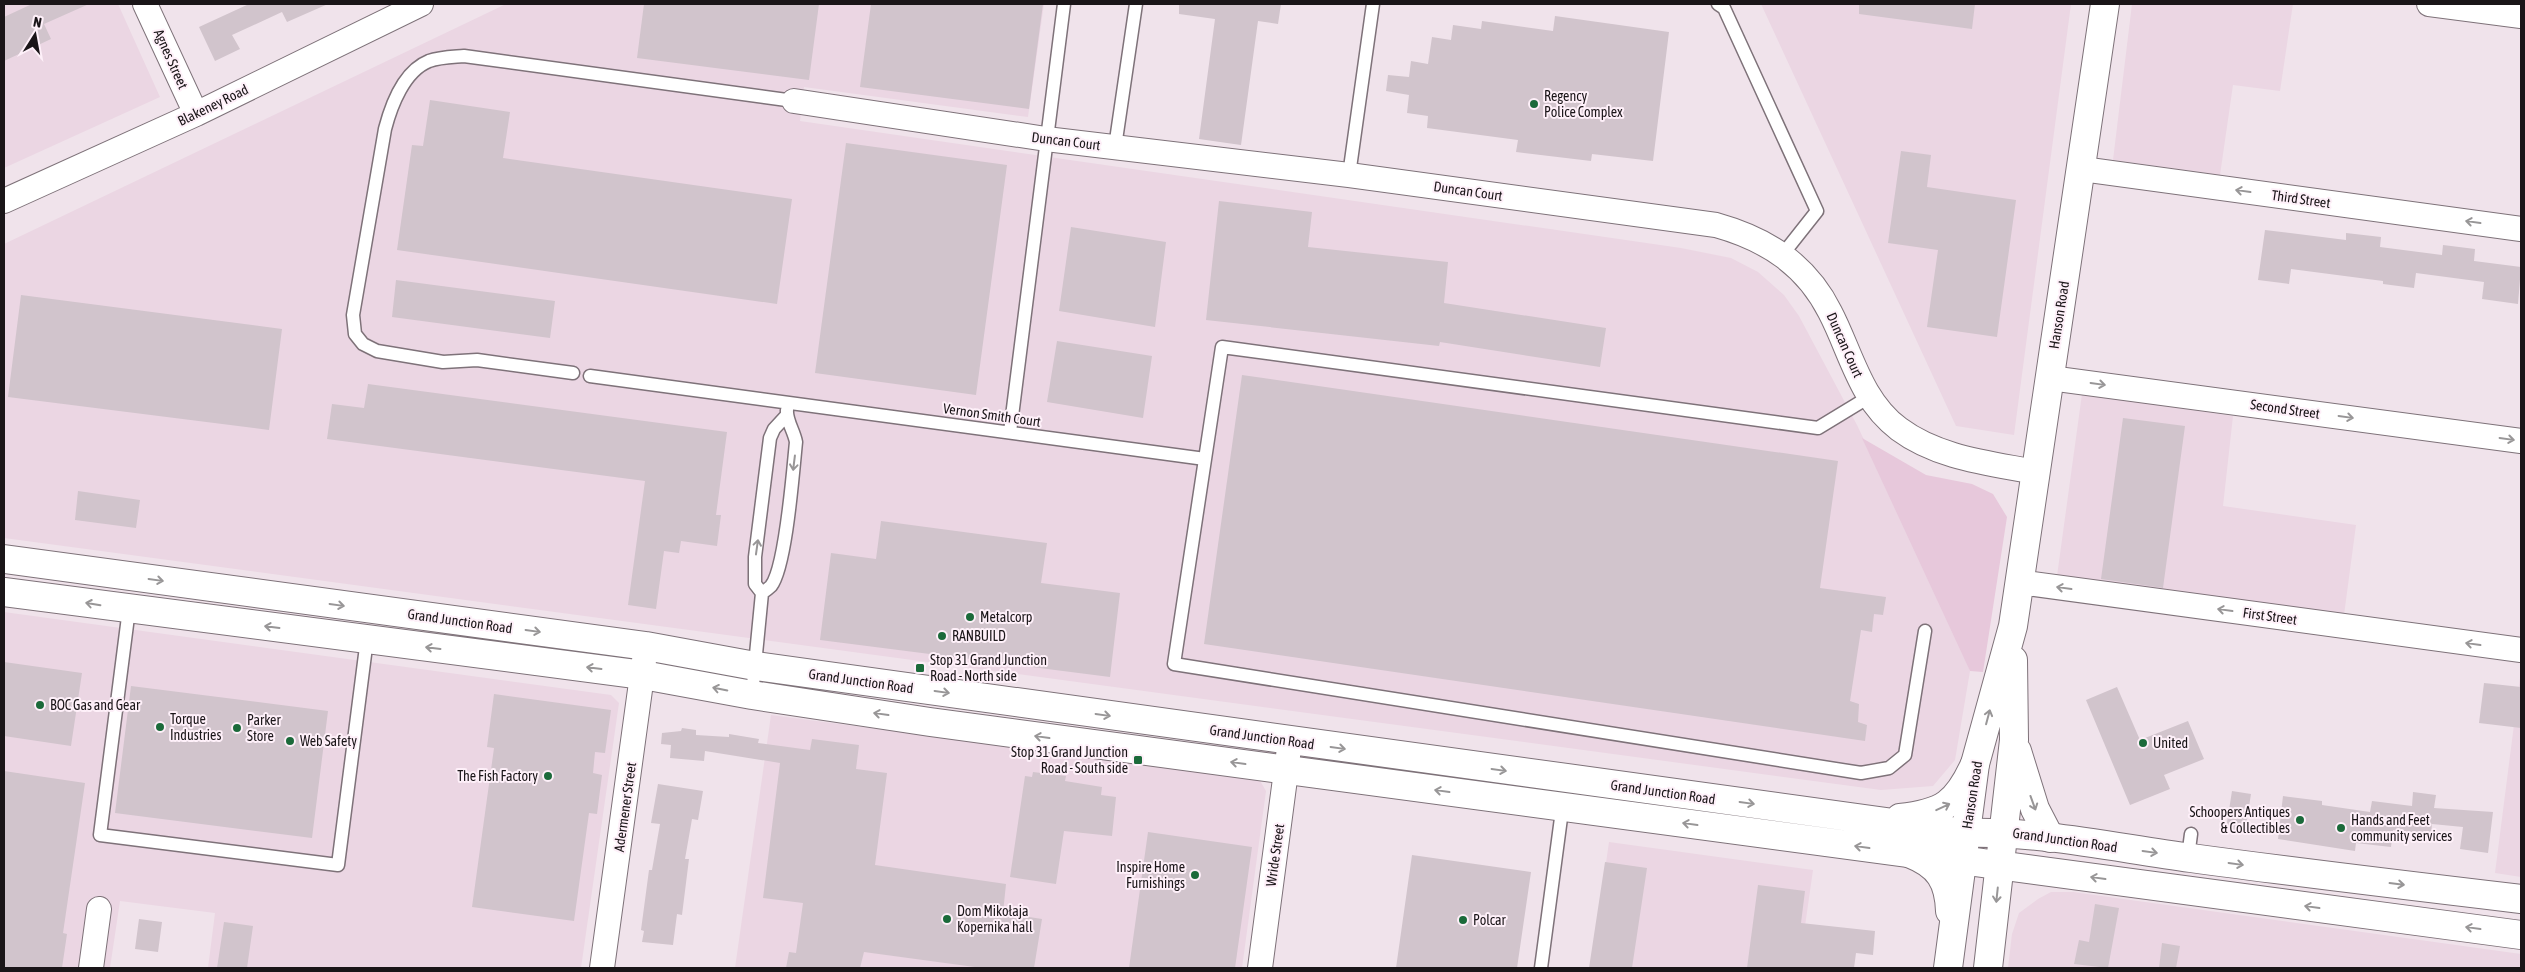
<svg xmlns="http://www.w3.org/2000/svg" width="2525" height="972" font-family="'Asap Condensed',sans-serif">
<rect width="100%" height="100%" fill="#f0e3eb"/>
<path fill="#ebd6e3" d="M 4,4 L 118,4 L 160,97 L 4,168 Z
M 506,4 L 1044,4 L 1028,117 L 804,87 L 800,121 L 1681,248 L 1731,258 L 1758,272 L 1784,295 L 1799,316 L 1857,425 L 1959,640 L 1970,671 L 1955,760 L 1933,786 L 1881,790 L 4,538 L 4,244 Z
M 1761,4 L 2071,4 L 2014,435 L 1956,426 Z
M 2132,4 L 2293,4 L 2280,91 L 2233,85 L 2220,175 L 2113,160 Z
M 2082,394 L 2233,416 L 2223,506 L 2356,525 L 2344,615 L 2057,576 Z
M 4,612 L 611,695 L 619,703 L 581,968 L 208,968 L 215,913 L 120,901 L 110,968 L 4,968 Z
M 2521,670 L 2521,877 L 2495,873 Z
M 771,715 L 1259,779 L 1266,791 L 1242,968 L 735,968 Z
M 1609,842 L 1813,870 L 1799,968 L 1591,968 Z
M 2051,892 L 2073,892 L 2521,954 L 2521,968 L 2008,968 L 2012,934 L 2019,913 L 2038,899 Z"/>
<path fill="#e7c8db" d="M 1862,438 L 1926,475 L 1972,484 L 1993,494 L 2007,517 L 1983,672 L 1970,671 Z"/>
<path fill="#d1c4cc" d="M 32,4 L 89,4 L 44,24 L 51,39 L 4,61 L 4,17 Z
M 249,4 L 328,4 L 287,22 L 282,12 L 232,35 L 240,49 L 215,61 L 199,27 Z
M 644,4 L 819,4 L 809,80 L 637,58 Z
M 871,4 L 1043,4 L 1029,109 L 860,87 Z
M 1179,4 L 1281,4 L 1278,24 L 1258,21 L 1241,145 L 1199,139 L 1215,19 L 1179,14 Z
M 1859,4 L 1975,4 L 1972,29 L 1859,14 Z
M 1555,16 L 1669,32 L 1653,161 L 1592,154 L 1591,161 L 1516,152 L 1518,140 L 1427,128 L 1428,116 L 1407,113 L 1409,95 L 1386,91 L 1388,75 L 1409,77 L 1411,61 L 1428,64 L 1432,37 L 1451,40 L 1453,25 L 1481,29 L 1482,21 L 1553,31 Z
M 430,100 L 510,112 L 503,158 L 792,199 L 777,304 L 397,250 L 412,145 L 423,146 Z
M 846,143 L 1007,165 L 976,395 L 815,373 Z
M 1901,151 L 1931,155 L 1927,187 L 2016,200 L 1997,337 L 1927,327 L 1938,250 L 1888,243 Z
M 1219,201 L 1312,212 L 1308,247 L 1448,262 L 1444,303 L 1606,328 L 1600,367 L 1440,342 L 1439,346 L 1206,320 Z
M 1071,227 L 1166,242 L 1155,327 L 1059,311 Z
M 2265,230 L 2346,240 L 2346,233 L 2381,237 L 2380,247 L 2442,255 L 2443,245 L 2475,249 L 2474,261 L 2521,267 L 2518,304 L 2482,299 L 2484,282 L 2416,273 L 2414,288 L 2383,284 L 2383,281 L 2291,269 L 2289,284 L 2258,280 Z
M 396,280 L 555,301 L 550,338 L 392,317 Z
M 21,295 L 282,329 L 269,430 L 8,397 Z
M 1057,341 L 1152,356 L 1143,418 L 1047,402 Z
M 1242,375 L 1838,461 L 1820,588 L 1886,597 L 1883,615 L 1874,614 L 1872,632 L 1861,630 L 1850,701 L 1859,704 L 1858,722 L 1867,725 L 1865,741 L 1204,644 Z
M 368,384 L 727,432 L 716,515 L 721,515 L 717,546 L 681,541 L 679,553 L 664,551 L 656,609 L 628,605 L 645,481 L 327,439 L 332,404 L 364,408 Z
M 2123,418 L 2185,426 L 2163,588 L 2101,579 Z
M 78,491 L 140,500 L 136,528 L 75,520 Z
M 881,521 L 1047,543 L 1041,583 L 1120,593 L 1110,677 L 820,640 L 831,553 L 876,559 Z
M 4,662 L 82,673 L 71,746 L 4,736 Z
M 2484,683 L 2521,687 L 2521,728 L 2479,723 Z
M 131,686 L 328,711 L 312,838 L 115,813 Z
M 2117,687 L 2140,740 L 2188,721 L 2204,759 L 2164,775 L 2170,789 L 2130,805 L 2086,700 Z
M 494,694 L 611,710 L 605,753 L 595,752 L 593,773 L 602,775 L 597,814 L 589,813 L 574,921 L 472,907 L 494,748 L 487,747 Z
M 682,728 L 696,730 L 696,735 L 729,737 L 729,734 L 759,739 L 758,743 L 810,750 L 812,739 L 859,745 L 856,769 L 887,773 L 875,865 L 1006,884 L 1003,913 L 1042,919 L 1034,968 L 982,968 L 864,952 L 860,968 L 786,968 L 789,952 L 796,953 L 803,903 L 763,898 L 780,763 L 705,751 L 704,761 L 670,758 L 671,745 L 661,744 L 662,733 L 681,731 Z
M 4,771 L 85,783 L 63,933 L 67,934 L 62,968 L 4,968 Z
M 1033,772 L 1066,776 L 1065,781 L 1102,787 L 1101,795 L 1116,797 L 1112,836 L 1064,831 L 1056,884 L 1010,877 L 1025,776 L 1032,777 Z
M 658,784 L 703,791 L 698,820 L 692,819 L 685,859 L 689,859 L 682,915 L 677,914 L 673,945 L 642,942 L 644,931 L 641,930 L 649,870 L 652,870 L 660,824 L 651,823 Z
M 2232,791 L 2251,794 L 2245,832 L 2226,829 Z
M 2413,792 L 2436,795 L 2434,808 L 2493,812 L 2488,853 L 2460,849 L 2463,827 L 2432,824 L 2431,834 L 2393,830 L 2391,847 L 2356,843 L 2355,851 L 2278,839 L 2283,796 L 2322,801 L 2322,805 L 2370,812 L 2372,801 L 2412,806 Z
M 1148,832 L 1252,847 L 1235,968 L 1129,968 Z
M 1412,855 L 1531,872 L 1517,968 L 1396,968 Z
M 1605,862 L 1647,868 L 1632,968 L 1589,968 Z
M 1758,885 L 1805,891 L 1801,923 L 1875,931 L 1873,955 L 1856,953 L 1854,968 L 1747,968 Z
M 2095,904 L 2119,908 L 2108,968 L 2074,964 L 2079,940 L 2089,942 Z
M 139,919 L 162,922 L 158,952 L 135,949 Z
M 224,922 L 253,926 L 247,968 L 217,968 Z
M 2162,943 L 2180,946 L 2176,968 L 2159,968 Z"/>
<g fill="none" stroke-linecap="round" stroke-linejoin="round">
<defs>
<path id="lane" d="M 1718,4 L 1724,8 L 1817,211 L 1783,254
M 1115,147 L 1136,4
M 1349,175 L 1373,4
M 573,373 L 477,360 L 443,362 L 377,351 L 363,344 L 355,334 L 353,315 L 385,129 C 391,106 404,71 429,61 C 440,57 452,57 464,56 L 794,101
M 590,376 L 1205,459
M 1869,397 L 1818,428 L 1222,347 L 1174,664 L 1861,773 L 1889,768 L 1905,755 L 1925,631
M 1010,432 L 1064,4
M 762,593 C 765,591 769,588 771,586 C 786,567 793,471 796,442 C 794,431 786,420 787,410
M 129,609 L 100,835 L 338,865 L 367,639
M 752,695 L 762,593 L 755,584 L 755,557 L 770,438 L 774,429 L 786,416
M 2188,857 L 2191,834
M 1541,968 L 1563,803"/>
<path id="street" d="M 145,4 L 196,114
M 2429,4 L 2521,16
M 794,101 L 1046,139 L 1349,175 L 1716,225 C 1766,239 1806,264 1830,312 C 1851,352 1860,400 1899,429 C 1938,458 1989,463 2035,472
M 2082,169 L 2521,229
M 4,201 L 196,114 L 421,4
M 2050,378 L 2521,441
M 2019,582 L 2521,650
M 91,968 L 99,909
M 602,968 L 646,646
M 1260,968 L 1290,741"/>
<path id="secondary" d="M 2017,751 L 2035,809 L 2050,838
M 1911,854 C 1939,865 1949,881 1950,911
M 1948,968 L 1975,764 L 2013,626 L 2105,4
M 1988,968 L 2014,740 L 2013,660"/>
<path id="highway" d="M 4,559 L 646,646 L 755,666 L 1966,833 C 2041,831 2116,848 2191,858 C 2301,873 2411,886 2521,899
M 4,592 L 643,675 L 752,695 L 930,722 L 2521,935
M 1900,818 C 1943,813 1957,804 1975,764"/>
</defs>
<use href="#lane" stroke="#7e7279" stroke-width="15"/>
<use href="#street" stroke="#7e7279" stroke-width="26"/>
<use href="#secondary" stroke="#7e7279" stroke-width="30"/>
<use href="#highway" stroke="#7e7279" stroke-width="30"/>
<use href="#lane" stroke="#fff" stroke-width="12"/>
<use href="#street" stroke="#fff" stroke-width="24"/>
<use href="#secondary" stroke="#fff" stroke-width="28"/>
<use href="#highway" stroke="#fff" stroke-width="28"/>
</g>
<defs><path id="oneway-shaft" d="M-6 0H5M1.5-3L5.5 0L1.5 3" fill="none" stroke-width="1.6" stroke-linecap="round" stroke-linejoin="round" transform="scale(1.25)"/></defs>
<g stroke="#989697">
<use href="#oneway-shaft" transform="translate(2243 191) rotate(-172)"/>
<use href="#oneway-shaft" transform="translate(2473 222) rotate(-172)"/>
<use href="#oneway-shaft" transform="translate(2098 384) rotate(8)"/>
<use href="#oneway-shaft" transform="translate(2346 417) rotate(8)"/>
<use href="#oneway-shaft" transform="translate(2507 439) rotate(8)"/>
<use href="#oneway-shaft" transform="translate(794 463) rotate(97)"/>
<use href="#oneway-shaft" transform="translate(757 547) rotate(-82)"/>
<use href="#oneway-shaft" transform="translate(156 580) rotate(8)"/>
<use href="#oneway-shaft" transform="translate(2064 588) rotate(-172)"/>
<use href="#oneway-shaft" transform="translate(93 604) rotate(-171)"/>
<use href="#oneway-shaft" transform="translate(337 605) rotate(8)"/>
<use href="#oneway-shaft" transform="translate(2225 610) rotate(-172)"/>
<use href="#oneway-shaft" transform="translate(272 627) rotate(-173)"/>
<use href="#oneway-shaft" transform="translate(533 631) rotate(8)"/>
<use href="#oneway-shaft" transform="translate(2473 644) rotate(-172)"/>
<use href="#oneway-shaft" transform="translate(433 648) rotate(-173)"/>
<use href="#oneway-shaft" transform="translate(594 668) rotate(-173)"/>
<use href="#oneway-shaft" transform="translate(720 689) rotate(-169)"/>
<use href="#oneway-shaft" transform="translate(942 692) rotate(8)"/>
<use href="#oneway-shaft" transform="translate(881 714) rotate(-172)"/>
<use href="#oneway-shaft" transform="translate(1103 715) rotate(8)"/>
<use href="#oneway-shaft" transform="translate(1988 717) rotate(-75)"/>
<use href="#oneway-shaft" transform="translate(1042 737) rotate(-172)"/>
<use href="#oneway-shaft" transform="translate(1338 748) rotate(8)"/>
<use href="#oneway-shaft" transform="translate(1238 763) rotate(-172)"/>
<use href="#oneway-shaft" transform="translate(1499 770) rotate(8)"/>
<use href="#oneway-shaft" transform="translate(1442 791) rotate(-172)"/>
<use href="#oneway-shaft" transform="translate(1747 803) rotate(8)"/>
<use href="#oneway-shaft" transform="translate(2033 803) rotate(70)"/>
<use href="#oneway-shaft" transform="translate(1943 807) rotate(-25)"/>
<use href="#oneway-shaft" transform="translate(1690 824) rotate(-172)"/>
<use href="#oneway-shaft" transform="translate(1862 847) rotate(-172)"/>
<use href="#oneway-shaft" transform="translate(2150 852) rotate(8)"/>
<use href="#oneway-shaft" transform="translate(2236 864) rotate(8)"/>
<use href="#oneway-shaft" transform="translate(2098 878) rotate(-172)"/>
<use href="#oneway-shaft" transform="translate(2397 884) rotate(7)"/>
<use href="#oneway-shaft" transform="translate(1997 895) rotate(96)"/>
<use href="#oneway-shaft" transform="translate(2312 907) rotate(-172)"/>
<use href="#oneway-shaft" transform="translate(2473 928) rotate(-172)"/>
</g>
<g fill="#1b6a3a" stroke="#fef0f9" stroke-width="2">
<circle cx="1534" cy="104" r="5"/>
<circle cx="970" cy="617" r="5"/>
<circle cx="942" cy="636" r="5"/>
<rect x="915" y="663" width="10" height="10" rx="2.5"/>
<circle cx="40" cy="705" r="5"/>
<circle cx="160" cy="727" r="5"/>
<circle cx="237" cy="728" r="5"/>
<circle cx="290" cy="741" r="5"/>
<circle cx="2143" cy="743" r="5"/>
<rect x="1133" y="755" width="10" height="10" rx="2.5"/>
<circle cx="548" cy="776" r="5"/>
<circle cx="2300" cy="820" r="5"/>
<circle cx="2341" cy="828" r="5"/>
<circle cx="1195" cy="875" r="5"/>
<circle cx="947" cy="919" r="5"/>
<circle cx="1463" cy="920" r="5"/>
</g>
<g text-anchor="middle" stroke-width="4" stroke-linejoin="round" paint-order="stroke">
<g font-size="14" fill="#1a1518" stroke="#fef0f9">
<text transform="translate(171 59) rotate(66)" y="5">Agnes Street</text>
<text transform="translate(213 105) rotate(-26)" y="5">Blakeney Road</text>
<text transform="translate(1066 141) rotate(7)" y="5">Duncan Court</text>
<text transform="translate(1468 191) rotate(8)" y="5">Duncan Court</text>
<text transform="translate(2301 199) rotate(8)" y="5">Third Street</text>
<text transform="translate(2059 315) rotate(-81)" y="5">Hanson Road</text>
<text transform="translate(1845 345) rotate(66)" y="5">Duncan Court</text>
<text transform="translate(2285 409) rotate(8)" y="5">Second Street</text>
<text transform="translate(992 415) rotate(8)" y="5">Vernon Smith Court</text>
<text transform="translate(2270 616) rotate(8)" y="5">First Street</text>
<text transform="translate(460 621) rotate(8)" y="5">Grand Junction Road</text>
<text transform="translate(861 681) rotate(8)" y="5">Grand Junction Road</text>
<text transform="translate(1262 737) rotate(8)" y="5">Grand Junction Road</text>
<text transform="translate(1663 792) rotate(8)" y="5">Grand Junction Road</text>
<text transform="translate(1972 795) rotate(-81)" y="5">Hanson Road</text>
<text transform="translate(625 807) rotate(-82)" y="5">Adermener Street</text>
<text transform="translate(2065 840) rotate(8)" y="5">Grand Junction Road</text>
<text transform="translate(1275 855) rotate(-82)" y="5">Wride Street</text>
</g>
<g font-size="14" fill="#1a1518" stroke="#fef0f9" text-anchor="start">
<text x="1544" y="101">Regency<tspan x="1544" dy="16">Police Complex</tspan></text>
<text x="980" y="622">Metalcorp</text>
<text x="952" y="641">RANBUILD</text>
<text x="930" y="665">Stop 31 Grand Junction<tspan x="930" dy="16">Road - North side</tspan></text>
<text x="50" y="710">BOC Gas and Gear</text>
<text x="170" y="724">Torque<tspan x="170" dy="16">Industries</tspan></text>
<text x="247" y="725">Parker<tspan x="247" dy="16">Store</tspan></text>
<text x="300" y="746">Web Safety</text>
<text x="2153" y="748">United</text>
<text x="1128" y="757" text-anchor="end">Stop 31 Grand Junction<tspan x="1128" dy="16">Road - South side</tspan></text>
<text x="538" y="781" text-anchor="end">The Fish Factory</text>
<text x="2290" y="817" text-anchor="end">Schoopers Antiques<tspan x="2290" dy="16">&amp; Collectibles</tspan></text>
<text x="2351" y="825">Hands and Feet<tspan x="2351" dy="16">community services</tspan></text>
<text x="1185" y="872" text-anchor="end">Inspire Home<tspan x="1185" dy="16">Furnishings</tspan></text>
<text x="957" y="916">Dom Mikołaja<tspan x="957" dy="16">Kopernika hall</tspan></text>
<text x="1473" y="925">Polcar</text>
</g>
</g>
<rect width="2525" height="972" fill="none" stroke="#1a1518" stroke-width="10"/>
<g transform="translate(35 35) rotate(11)" stroke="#fef0f9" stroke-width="4" paint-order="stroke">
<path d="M0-4L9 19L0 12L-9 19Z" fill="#1a1518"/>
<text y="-8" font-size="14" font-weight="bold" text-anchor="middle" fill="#1a1518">N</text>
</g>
</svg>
